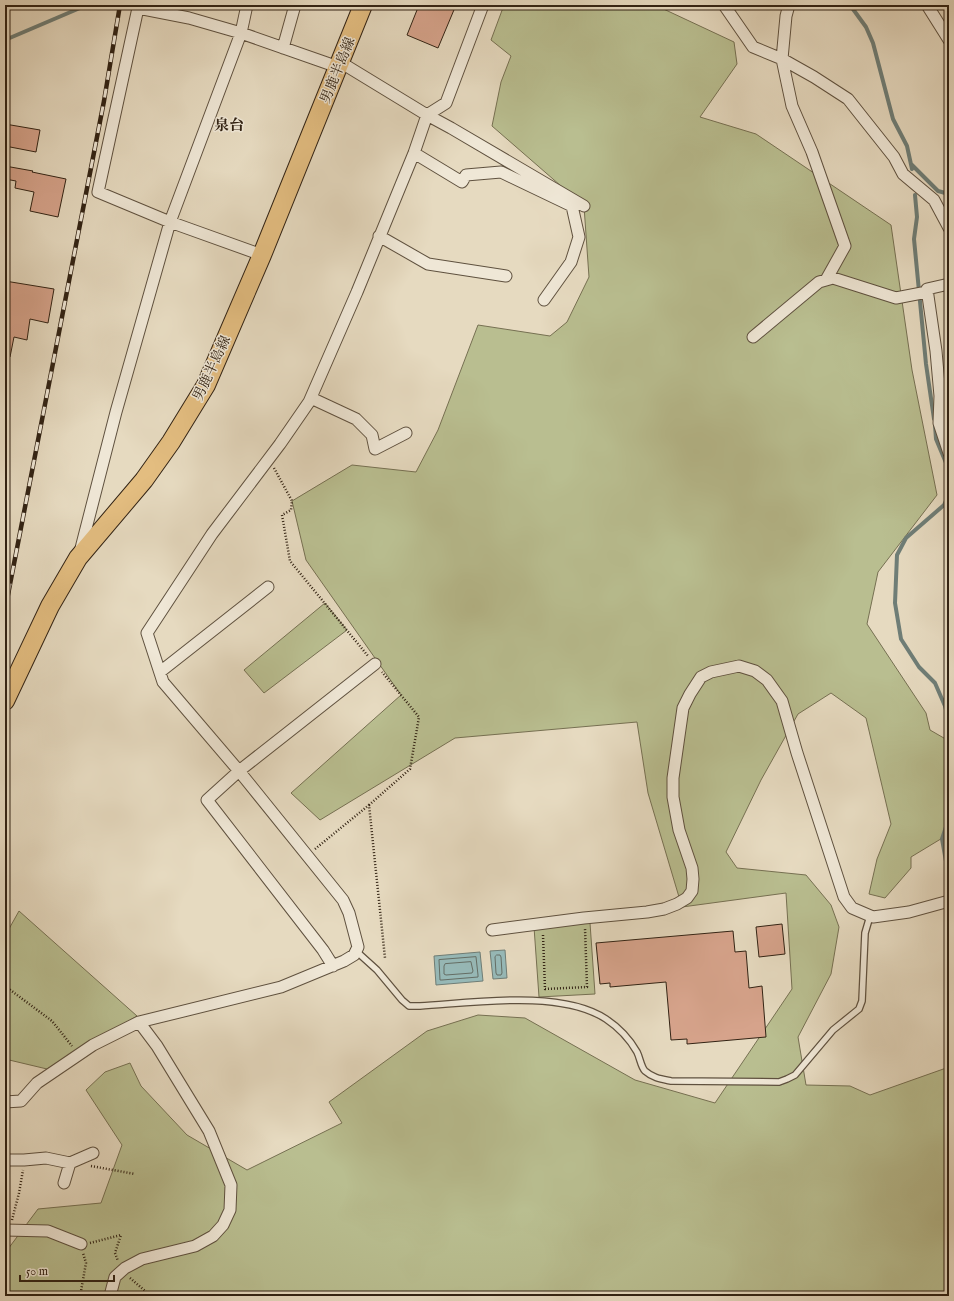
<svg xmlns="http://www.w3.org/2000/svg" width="954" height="1301" font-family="'IM FELL English','Noto Serif JP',serif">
<rect width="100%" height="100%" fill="#e6dac0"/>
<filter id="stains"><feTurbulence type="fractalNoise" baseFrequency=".005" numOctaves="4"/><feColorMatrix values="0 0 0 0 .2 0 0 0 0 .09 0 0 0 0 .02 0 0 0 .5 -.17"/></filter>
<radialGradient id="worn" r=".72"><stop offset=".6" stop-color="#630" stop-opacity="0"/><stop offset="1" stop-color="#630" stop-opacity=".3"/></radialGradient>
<path fill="#b9be90" stroke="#767052" d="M 504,5 L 655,5 L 734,42 L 737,64 L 700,117 L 756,134 L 891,225 L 912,370 L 937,495 L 878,572 L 867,624 L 926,713 L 930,730 L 949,741 L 949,834 L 911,857 L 911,868 L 885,898 L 869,894 L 877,859 L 891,824 L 866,718 L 831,693 L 798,714 L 761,780 L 726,852 L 737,868 L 806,875 L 831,905 L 839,927 L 831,974 L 798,1037 L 806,1085 L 850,1086 L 870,1095 L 949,1067 L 949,1296 L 5,1296 L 5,1253 L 38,1209 L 101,1203 L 122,1145 L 86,1090 L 105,1072 L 130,1063 L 141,1086 L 187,1135 L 247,1170 L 342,1123 L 329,1102 L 427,1031 L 478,1015 L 525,1018 L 635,1080 L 715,1103 L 792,989 L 786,893 L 682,907 L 648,793 L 637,722 L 455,738 L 320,820 L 291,793 L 401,695 L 306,560 L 292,501 L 352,465 L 416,472 L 438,430 L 478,325 L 550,336 L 567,322 L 589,277 L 584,206 L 492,126 L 501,82 L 511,56 L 491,40 Z
M 325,603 L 347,630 L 264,693 L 244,670 Z
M 19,911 L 137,1016 L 47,1069 L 5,1059 L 5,936 Z
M 590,923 L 595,994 L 539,997 L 534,927 Z"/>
<path fill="#97bab9" stroke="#6f7e77" d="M 505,950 L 507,978 L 493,979 L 490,951 Z
M 480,952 L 483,981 L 436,985 L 434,956 Z"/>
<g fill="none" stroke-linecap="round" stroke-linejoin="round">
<path stroke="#646e66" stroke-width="1" d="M 497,955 L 500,955 L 501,957 L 502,973 L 501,975 L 497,975 L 496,973 L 495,957 Z
M 476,957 L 478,975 L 478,977 L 442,980 L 440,980 L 439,960 Z
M 471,962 L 473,971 L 472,973 L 446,975 L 444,974 L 444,966 L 445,964 Z"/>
<path stroke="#6f7e77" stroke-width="4" d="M 850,5 L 866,27 L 873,43 L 893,119 L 907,146 L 912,169
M 5,40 L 87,5
M 911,164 L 938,191 L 949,194
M 915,195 L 917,217 L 914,239 L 926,364 L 934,419
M 935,425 L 936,439 L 949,470
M 949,494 L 944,505 L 906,538 L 897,555 L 895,603 L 901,639 L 919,667 L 935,683 L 945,706 L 949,721
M 949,818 L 942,839 L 947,867 L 949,869"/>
</g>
<path fill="#d6a38b" stroke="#322314" d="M 419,5 L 456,5 L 438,48 L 407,35 Z
M 5,124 L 40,130 L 36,152 L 5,146 Z
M 5,166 L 33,171 L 32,172 L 66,179 L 58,217 L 30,211 L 34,192 L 15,188 L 16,181 L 5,179 Z
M 5,281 L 54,289 L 48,323 L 30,319 L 27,340 L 14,337 L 10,357 L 5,356 Z
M 782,924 L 785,954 L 759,957 L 756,927 Z
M 733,931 L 735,952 L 746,951 L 749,988 L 762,986 L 766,1037 L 687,1044 L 687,1039 L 671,1040 L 666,982 L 610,987 L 610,983 L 600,984 L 596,943 Z"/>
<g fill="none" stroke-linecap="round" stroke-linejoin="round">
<defs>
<path id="lane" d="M 356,951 L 377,970 L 402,1000 L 409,1006 L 420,1006 C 472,1003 561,989 606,1019 C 618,1027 629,1038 637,1052 C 640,1058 641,1067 645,1071 C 653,1078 661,1079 671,1081 L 779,1082 L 787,1079 L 795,1075 L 833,1030 L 859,1009 L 862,1001 L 865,933 L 870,916"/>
<path id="street" d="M 724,5 L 753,47 L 782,59 L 814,77 L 848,99 L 894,157 L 903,174 L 934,200 L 949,228
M 789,5 L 786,16 L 782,59 L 792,106 L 812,152 L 845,246 L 826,280
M 927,5 L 949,40
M 283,48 L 295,5
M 340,62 L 427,115 L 446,103 L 483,5
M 414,153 L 462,182 L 466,175 L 501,172 L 572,206 L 579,237 L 571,262 L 544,300
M 379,236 L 428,264 L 506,276
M 262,255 L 170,222 L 98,192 L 138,8 L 189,18 L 241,33 L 338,67
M 949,284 L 927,289 L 936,351 L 940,396 L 939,423 L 949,453
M 753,337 L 819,282 L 833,278 L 896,298 L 927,292
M 311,398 L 356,419 L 372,435 L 375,449 L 406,433
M 80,552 L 116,412 L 170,222 L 241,33 L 247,5
M 160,672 L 268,587
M 492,930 L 584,918 L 647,912 L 664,909 L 677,904 L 687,898 L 692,891 L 693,879 L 692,868 L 679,830 L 673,797 L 673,778 L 683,708 L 690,694 L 701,677 L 711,672 L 739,666 L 755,671 L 767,680 L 782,701 L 797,753 L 844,897 L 852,908 L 873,917 L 909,912 L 949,901
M 333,966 L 323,950 L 207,800 L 239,771 L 375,664
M 5,1102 L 21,1101 L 37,1083 L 93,1045 L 139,1022 L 281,987 L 344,961 L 354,955 L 358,947 L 349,913 L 343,900 L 239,771 L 163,682 L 147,633 L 212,534 L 280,444 L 309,402 L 357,292 L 414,153 L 427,115 L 451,128 L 584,206
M 5,1160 L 24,1160 L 46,1158 L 70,1163 L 64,1183
M 70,1163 L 93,1153
M 5,1230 L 48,1231 L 81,1244
M 110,1296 L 115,1277 L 125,1268 L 142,1259 L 195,1246 L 213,1236 L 223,1225 L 230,1210 L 231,1185 L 209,1131 L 157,1046 L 139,1022"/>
<path id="primary" d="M 5,701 L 50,606 L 78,558 L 144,480 L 171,442 L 206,385 L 262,255 L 363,5"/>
</defs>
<use href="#lane" stroke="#5f513f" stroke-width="8"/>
<use href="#street" stroke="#5f513f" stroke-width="13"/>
<use href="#primary" stroke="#322314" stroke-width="20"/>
<path stroke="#322314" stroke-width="2.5" stroke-dasharray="1 2" stroke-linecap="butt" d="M 274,468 L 292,501 L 291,510 L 282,515 L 290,561 L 368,656
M 369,805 L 410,769 L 419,717 L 382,672
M 315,849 L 369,805 L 385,958
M 543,935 L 545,989 L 587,987 L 585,928
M 5,986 L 52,1021 L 72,1046
M 91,1166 L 135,1174
M 12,1220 L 19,1193 L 23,1170
M 90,1243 L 121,1235 L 115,1253 L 118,1261
M 130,1278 L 151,1296
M 82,1296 L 81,1291 L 86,1263 L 83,1253"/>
<use href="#lane" stroke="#efe7d6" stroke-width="5.5"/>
<use href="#street" stroke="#efe7d6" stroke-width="11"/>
<use href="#primary" stroke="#e3bd80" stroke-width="18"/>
<defs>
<path id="rail" d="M 5,610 L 104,101 L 120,5"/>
</defs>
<use href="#rail" stroke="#322314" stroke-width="4.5"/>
<use href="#rail" stroke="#efe7d6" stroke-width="3" stroke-dasharray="9" stroke-linecap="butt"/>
</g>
<g text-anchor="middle" stroke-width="3" stroke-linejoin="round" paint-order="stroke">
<g font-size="14" fill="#322314" stroke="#efe7d6">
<text transform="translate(337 70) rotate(-68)" y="5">男鹿半島線</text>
<text transform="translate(211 368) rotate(-65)" y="5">男鹿半島線</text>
</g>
<g font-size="15" font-weight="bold" fill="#322314" stroke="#efe7d6">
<text x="229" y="130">泉台</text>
</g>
</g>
<rect width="954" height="1301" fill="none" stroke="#e6dac0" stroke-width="20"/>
<rect x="6" y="6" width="942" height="1289" fill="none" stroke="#322314" stroke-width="2"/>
<rect x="10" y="10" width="934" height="1281" fill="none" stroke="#322314"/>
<path d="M20 1275v6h94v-6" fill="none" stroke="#322314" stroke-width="2"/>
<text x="26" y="1275" font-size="12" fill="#322314" stroke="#efe7d6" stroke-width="3" paint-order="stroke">50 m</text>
<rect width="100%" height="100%" filter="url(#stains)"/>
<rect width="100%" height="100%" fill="url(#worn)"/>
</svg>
